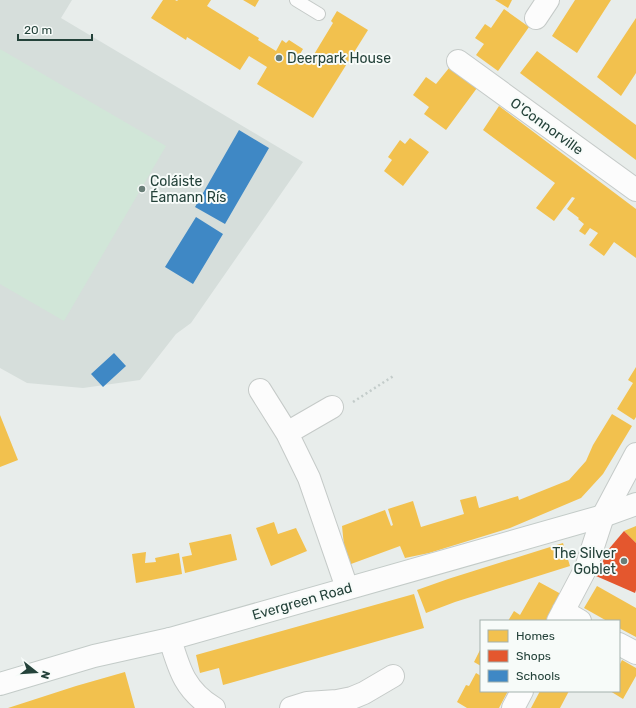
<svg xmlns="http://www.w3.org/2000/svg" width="636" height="708" font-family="Rubik,sans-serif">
<rect width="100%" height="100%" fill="#e8edeb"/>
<path fill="#d6dedb" d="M 0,0 L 72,0 L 61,18 L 303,162 L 191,323 L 176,334 L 140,380 L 83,388 L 27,383 L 0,368 Z"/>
<path fill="#d1e6d8" d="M 0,49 L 166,146 L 64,321 L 0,284 Z"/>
<path fill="#f2c14e" d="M 163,0 L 175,0 L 177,1 L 178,0 L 211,0 L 207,6 L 259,38 L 258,40 L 276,51 L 282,40 L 286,43 L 289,40 L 303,49 L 300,54 L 310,61 L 333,23 L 331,21 L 337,11 L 368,30 L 313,118 L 257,84 L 267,67 L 249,56 L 240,70 L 187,37 L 186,40 L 151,18 Z
M 243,0 L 259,0 L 255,7 Z
M 495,0 L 512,0 L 508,8 Z
M 575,0 L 611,0 L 577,53 L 552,36 Z
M 504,9 L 529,27 L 498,71 L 476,55 L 484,44 L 475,38 L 485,24 L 491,28 Z
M 636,18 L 636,73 L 621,96 L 597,77 Z
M 537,51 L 636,125 L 636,160 L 520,73 Z
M 449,68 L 477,88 L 446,130 L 424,114 L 429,107 L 413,95 L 426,77 L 436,84 Z
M 499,106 L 636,209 L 636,258 L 614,242 L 604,256 L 589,245 L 598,233 L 590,228 L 585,235 L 579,231 L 584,224 L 578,219 L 579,218 L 567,209 L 575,198 L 572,197 L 554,221 L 536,208 L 555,183 L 483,130 Z
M 410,138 L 429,152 L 403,186 L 384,171 L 392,160 L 388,157 L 400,140 L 405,144 Z
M 636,367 L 636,417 L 634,420 L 617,409 L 633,383 L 628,380 Z
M 612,414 L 632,426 L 603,474 L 581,498 L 510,528 L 429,553 L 405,558 L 400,546 L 351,564 L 344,546 L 342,526 L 385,510 L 391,526 L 393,525 L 388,509 L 413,501 L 421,527 L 464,514 L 460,500 L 476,496 L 479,508 L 518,496 L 519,500 L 569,480 L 586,461 L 593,445 Z
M 0,415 L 18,460 L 0,467 Z
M 274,522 L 278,534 L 296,528 L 307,551 L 271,566 L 256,528 Z
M 636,526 L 636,543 L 624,531 Z
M 231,534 L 237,560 L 185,573 L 182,557 L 192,555 L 189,543 Z
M 563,543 L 570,566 L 455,602 L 426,613 L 417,590 L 448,579 Z
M 146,552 L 145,563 L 156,562 L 155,558 L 179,553 L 182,574 L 136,583 L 132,554 Z
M 539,582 L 561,594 L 546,621 L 508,621 L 514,611 L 520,615 Z
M 597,586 L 636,608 L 636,637 L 619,628 L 619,621 L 607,621 L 584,608 Z
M 414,594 L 424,628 L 223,685 L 219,668 L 200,673 L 196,655 Z
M 481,648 L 481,666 L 474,662 Z
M 622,660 L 636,668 L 636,676 L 623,699 L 610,691 L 619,691 L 619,666 Z
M 125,672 L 135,708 L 8,708 L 76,686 Z
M 476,673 L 481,676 L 481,691 L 508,691 L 499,708 L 467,708 L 457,702 L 466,685 L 469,686 Z
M 540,691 L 569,691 L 560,708 L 531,708 Z"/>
<path fill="#e4572e" d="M 624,531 L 636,543 L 636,590 L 635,593 L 596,576 L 608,550 Z"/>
<path fill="#3f88c5" d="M 239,130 L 269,148 L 225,224 L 195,207 Z
M 196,217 L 223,234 L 193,284 L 165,267 Z
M 114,353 L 126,366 L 103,387 L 91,374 Z"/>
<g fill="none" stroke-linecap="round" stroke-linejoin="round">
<defs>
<path id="service" d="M 296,0 L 319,14"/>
<path id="minor" d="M 536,18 L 548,0
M 458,61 L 636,190
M 260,390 L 287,433 L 309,478 L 347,588
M 287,433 L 332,407
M 563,611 L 580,621
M 558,621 L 586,568 L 603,516 L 636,454
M 170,639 C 179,669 185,691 214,708
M 619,644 L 636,653
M 291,708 L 307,703 L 337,701 L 352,698 L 364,693 L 393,676
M 513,708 L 522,691"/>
<path id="secondary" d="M 0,684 L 94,656 L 170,639 L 603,516 L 636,504"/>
</defs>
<use href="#service" stroke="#c5cac8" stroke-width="14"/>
<use href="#minor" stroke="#c5cac8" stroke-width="24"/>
<use href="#secondary" stroke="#c3cbc8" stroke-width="24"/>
<path stroke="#c3ccca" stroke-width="2.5" stroke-dasharray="2 3" stroke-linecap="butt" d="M 353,402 L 395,375"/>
<use href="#service" stroke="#fcfcfc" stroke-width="12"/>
<use href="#minor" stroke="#fcfcfc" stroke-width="22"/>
<use href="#secondary" stroke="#fcfcfc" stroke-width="22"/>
</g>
<g fill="#697e78" stroke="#f7fbf9" stroke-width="1.5">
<circle cx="279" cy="58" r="4"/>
<circle cx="142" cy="189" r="4"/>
<circle cx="624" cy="561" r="4"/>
</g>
<g text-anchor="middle" stroke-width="4" stroke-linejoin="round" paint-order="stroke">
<g font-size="14" fill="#24423a" stroke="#f7fbf9" text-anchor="start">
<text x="287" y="63">Deerpark House</text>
<text x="150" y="186">Coláiste<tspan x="150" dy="16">Éamann Rís</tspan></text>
<text x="616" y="558" text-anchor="end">The Silver<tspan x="616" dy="16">Goblet</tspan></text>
</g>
<g font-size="14" fill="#24423a" stroke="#f7fbf9">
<text transform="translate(547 126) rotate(36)" y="5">O'Connorville</text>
<text transform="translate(302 601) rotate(-16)" y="5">Evergreen Road</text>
</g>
</g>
<rect x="480" y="620" width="140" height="72" fill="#f7fbf9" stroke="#a3b1ad"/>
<rect x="488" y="630" width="20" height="12" fill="#f2c14e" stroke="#a3b1ad"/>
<text x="516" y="640" font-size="12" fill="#24423a">Homes</text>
<rect x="488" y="650" width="20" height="12" fill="#e4572e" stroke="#a3b1ad"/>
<text x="516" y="660" font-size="12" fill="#24423a">Shops</text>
<rect x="488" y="670" width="20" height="12" fill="#3f88c5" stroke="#a3b1ad"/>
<text x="516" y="680" font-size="12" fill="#24423a">Schools</text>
<g transform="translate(36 672) rotate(107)" stroke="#f7fbf9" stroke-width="3" paint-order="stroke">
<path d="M0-3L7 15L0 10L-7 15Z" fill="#24423a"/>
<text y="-6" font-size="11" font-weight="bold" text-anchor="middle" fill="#24423a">N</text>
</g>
<path d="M18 34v6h74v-6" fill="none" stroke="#24423a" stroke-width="2"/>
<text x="24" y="34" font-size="12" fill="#24423a" stroke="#f7fbf9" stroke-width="3" paint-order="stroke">20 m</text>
</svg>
